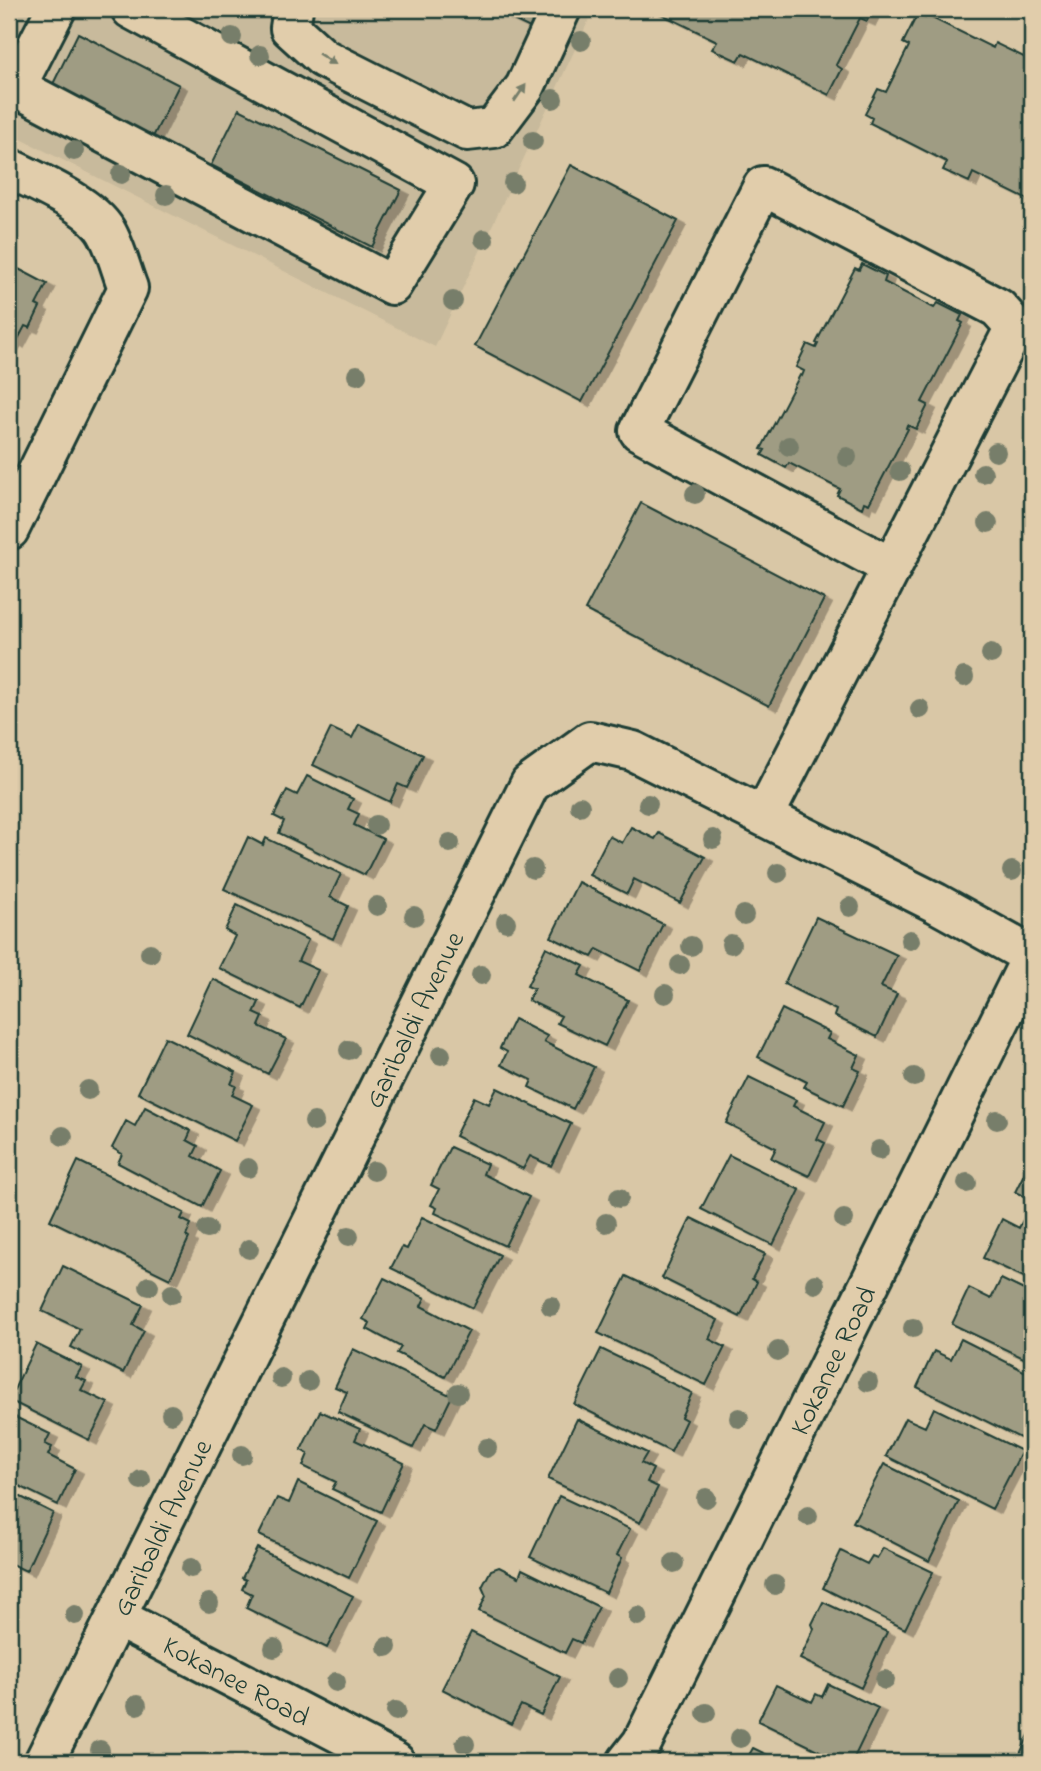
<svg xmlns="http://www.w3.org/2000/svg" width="1041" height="1771" font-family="'Indie Flower',sans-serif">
<defs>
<filter id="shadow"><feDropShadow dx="8" dy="4.5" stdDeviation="0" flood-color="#0004"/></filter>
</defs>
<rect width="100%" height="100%" fill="#d9c7a6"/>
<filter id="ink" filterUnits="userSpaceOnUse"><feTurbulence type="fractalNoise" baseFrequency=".0143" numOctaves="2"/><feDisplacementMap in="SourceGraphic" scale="14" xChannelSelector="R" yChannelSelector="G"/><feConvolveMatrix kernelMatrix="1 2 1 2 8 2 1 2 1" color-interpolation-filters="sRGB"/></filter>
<g filter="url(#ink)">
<path fill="#c8ba9c" d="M 9,9 L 594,9 L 435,347 L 9,133 Z"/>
<path fill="#9f9c83" stroke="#1f3d34" stroke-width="2" filter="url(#shadow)" d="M 490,9 L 540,9 L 530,28 Z
M 651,9 L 873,9 L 867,21 L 860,18 L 836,65 L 842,69 L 829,95 L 743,53 L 738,61 L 712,49 L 717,41 Z
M 917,15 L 925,18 L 926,15 L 993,48 L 995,43 L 1032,61 L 1028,71 L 1032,71 L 1032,202 L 973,173 L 969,182 L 943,170 L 947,162 L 870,123 L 872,118 L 865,114 L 878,89 L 886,92 L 909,46 L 903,43 Z
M 78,33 L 179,85 L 153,137 L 52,86 Z
M 239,109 L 401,190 L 372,247 L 211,165 Z
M 571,165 L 678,221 L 582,402 L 475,346 Z
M 9,264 L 47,284 L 36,305 L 40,307 L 30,328 L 25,326 L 16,343 L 13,341 L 9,348 Z
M 862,264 L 886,276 L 884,282 L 934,308 L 938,303 L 962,315 L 959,321 L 963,323 L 922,402 L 928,405 L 916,429 L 907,425 L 906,428 L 908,429 L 869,504 L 864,502 L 862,508 L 837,495 L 840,489 L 789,463 L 786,468 L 762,455 L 765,450 L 761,449 L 800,375 L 802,376 L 804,371 L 796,367 L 807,344 L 816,348 L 818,344 L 816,343 L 855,268 L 859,270 Z
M 641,503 L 824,599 L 769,706 L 585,610 Z
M 359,724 L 423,755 L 407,788 L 398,784 L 390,802 L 313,765 L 331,728 L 352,738 Z
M 307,776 L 353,799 L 348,809 L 359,814 L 354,825 L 383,839 L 365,875 L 279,833 L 284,821 L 274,816 L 287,790 L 297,795 Z
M 631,827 L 655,839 L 659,833 L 705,857 L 680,903 L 634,879 L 627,894 L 589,875 L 609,836 L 622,843 Z
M 248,837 L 263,845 L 266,838 L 341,874 L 330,897 L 348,906 L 333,939 L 224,889 Z
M 578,882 L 663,924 L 640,971 L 597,949 L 592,957 L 551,937 Z
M 237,905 L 308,940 L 298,961 L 318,970 L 300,1008 L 219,968 L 235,936 L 225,930 Z
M 816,917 L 897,955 L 881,987 L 897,994 L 877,1037 L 834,1016 L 836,1010 L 784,984 Z
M 546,947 L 584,966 L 579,975 L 628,1000 L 605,1046 L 557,1023 L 561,1016 L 528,1000 L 534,989 L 527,986 Z
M 213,979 L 259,1002 L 254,1013 L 263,1017 L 259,1026 L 286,1039 L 268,1074 L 187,1034 Z
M 782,1009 L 830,1033 L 827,1039 L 859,1055 L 853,1068 L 860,1071 L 843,1106 L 804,1087 L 807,1082 L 758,1057 Z
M 514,1019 L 547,1036 L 544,1042 L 594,1067 L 573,1109 L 529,1087 L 532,1080 L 501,1065 L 507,1052 L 500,1048 Z
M 165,1037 L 236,1072 L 231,1084 L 236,1086 L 232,1095 L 253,1105 L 235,1141 L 138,1093 Z
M 749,1077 L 796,1100 L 793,1106 L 825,1122 L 817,1139 L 825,1143 L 809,1176 L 771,1158 L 776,1148 L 726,1123 Z
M 497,1088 L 571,1124 L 551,1166 L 530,1156 L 523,1169 L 455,1136 L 474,1097 L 489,1104 Z
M 145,1107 L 191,1131 L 187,1140 L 198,1146 L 193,1156 L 220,1171 L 202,1207 L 118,1163 L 122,1154 L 112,1148 L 126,1121 L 135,1126 Z
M 450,1147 L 487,1164 L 483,1174 L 529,1197 L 505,1246 L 435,1213 L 437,1208 L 431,1205 L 439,1189 L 431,1185 Z
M 729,1155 L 800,1190 L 773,1245 L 701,1209 Z
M 1032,1158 L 1032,1200 L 1015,1192 Z
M 78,1161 L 184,1213 L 181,1219 L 191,1224 L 186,1236 L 189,1238 L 170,1279 L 50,1220 Z
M 1029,1208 L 1032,1209 L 1032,1281 L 983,1258 L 1002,1219 L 1019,1228 Z
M 422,1217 L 500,1255 L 473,1308 L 391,1268 L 402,1247 L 407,1249 Z
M 691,1218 L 765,1254 L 752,1279 L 757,1282 L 740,1317 L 662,1278 Z
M 63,1266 L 143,1305 L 133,1325 L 144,1331 L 123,1373 L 71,1347 L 80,1329 L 42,1311 Z
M 626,1276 L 718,1320 L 709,1339 L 725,1347 L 706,1385 L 598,1333 Z
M 384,1278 L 425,1298 L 421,1306 L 469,1331 L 445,1377 L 397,1353 L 401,1347 L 367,1329 L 370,1323 L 363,1319 Z
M 1001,1279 L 1032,1294 L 1032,1362 L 952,1324 L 969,1288 L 991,1299 Z
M 961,1339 L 1032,1375 L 1032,1419 L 1022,1439 L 917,1387 L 934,1351 L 951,1359 Z
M 36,1344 L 82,1367 L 76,1377 L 86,1381 L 81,1390 L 108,1403 L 89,1440 L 9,1400 Z
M 353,1349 L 452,1396 L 436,1429 L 425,1424 L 413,1448 L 338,1412 L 347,1392 L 335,1387 Z
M 601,1349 L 692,1393 L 681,1417 L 686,1420 L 671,1452 L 574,1404 Z
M 934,1408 L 1022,1451 L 992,1509 L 886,1456 L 905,1418 L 925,1427 Z
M 320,1411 L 360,1429 L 355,1440 L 404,1463 L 381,1512 L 332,1489 L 336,1482 L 303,1466 L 308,1454 L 301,1450 Z
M 9,1414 L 50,1434 L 45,1444 L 52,1447 L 48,1455 L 75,1469 L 58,1505 L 9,1481 Z
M 577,1419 L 647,1453 L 641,1463 L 653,1469 L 647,1482 L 658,1487 L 640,1523 L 548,1479 Z
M 884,1464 L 959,1501 L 929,1561 L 853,1522 Z
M 298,1482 L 377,1521 L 349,1578 L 259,1535 L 277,1498 L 289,1503 Z
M 9,1491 L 53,1513 L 26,1571 L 9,1563 Z
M 559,1496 L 630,1529 L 617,1555 L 622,1558 L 606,1593 L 530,1557 Z
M 257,1548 L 353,1596 L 327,1648 L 246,1608 L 252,1594 L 242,1589 L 246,1580 L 242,1578 Z
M 883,1548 L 933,1572 L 905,1629 L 823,1588 L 841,1551 L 867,1564 L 872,1556 L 877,1558 Z
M 499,1567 L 519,1577 L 522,1569 L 599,1607 L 581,1643 L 572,1639 L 565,1653 L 479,1611 L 486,1596 L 482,1587 L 491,1570 Z
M 823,1602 L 887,1632 L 861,1688 L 800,1659 L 814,1629 L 812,1624 Z
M 471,1632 L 560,1677 L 541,1715 L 521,1705 L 511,1724 L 442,1689 Z
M 828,1684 L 878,1708 L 852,1762 L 842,1762 L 758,1721 L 776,1685 L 812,1702 L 816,1694 L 822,1697 Z
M 1032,1729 L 1032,1762 L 1016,1762 Z
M 753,1748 L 782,1762 L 745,1762 Z"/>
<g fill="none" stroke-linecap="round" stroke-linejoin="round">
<defs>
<path id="minor" d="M 56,9 L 16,87 L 392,285 L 454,184 L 131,9
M 293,9 L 290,28 L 323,58 L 467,131 L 494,128 L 525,87 L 561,9
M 9,168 C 37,182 90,204 106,231 C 116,248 121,270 128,288 L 9,530
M 764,816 L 1015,327 L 998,308 L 763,186 L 639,431 L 891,567
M 116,1617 L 395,1762
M 44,1762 L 530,784 L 590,741 L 633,751 L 936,903 L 1032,956
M 627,1762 L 642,1743 L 1032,956"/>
</defs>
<use href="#minor" stroke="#1f3d34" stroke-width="44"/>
<use href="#minor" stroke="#e1cdab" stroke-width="38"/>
</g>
<g fill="#777e6a">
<circle cx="232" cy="37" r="10"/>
<circle cx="581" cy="41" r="10"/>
<circle cx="260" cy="55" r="10"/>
<circle cx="553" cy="99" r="10"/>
<circle cx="533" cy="141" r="10"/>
<circle cx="74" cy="151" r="10"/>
<circle cx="121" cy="174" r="10"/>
<circle cx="513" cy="183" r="10"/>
<circle cx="166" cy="195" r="10"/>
<circle cx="484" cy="239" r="10"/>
<circle cx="453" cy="301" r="10"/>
<circle cx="357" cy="375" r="10"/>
<circle cx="789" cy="446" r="10"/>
<circle cx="996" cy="452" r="10"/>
<circle cx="847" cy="457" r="10"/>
<circle cx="900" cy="471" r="10"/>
<circle cx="983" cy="473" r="10"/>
<circle cx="695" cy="494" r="10"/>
<circle cx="988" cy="523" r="10"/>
<circle cx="991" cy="654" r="10"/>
<circle cx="964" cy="677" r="10"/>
<circle cx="920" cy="709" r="10"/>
<circle cx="648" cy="804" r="10"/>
<circle cx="580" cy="806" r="10"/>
<circle cx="376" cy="825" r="10"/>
<circle cx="713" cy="839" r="10"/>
<circle cx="450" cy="843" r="10"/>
<circle cx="533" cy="869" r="10"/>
<circle cx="1012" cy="871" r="10"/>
<circle cx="778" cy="873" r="10"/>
<circle cx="377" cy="906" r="10"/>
<circle cx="850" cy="907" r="10"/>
<circle cx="744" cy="915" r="10"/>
<circle cx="414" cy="916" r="10"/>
<circle cx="506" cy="922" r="10"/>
<circle cx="910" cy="940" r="10"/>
<circle cx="731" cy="944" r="10"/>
<circle cx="691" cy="946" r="10"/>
<circle cx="150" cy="953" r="10"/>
<circle cx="680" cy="965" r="10"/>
<circle cx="481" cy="975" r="10"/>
<circle cx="665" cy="994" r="10"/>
<circle cx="349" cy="1050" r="10"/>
<circle cx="441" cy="1055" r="10"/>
<circle cx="914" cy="1077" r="10"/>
<circle cx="88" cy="1090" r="10"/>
<circle cx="997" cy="1120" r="10"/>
<circle cx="314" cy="1122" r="10"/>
<circle cx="63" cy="1136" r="10"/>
<circle cx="879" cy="1150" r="10"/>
<circle cx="248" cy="1168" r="10"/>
<circle cx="374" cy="1171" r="10"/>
<circle cx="967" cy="1183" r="10"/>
<circle cx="619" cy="1198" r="10"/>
<circle cx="844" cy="1219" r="10"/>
<circle cx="606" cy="1223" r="10"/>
<circle cx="207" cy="1229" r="10"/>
<circle cx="349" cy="1236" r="10"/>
<circle cx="249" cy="1249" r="10"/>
<circle cx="815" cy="1284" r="10"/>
<circle cx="149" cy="1286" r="10"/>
<circle cx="172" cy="1294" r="10"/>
<circle cx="551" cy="1306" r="10"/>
<circle cx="913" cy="1328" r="10"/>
<circle cx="778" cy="1351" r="10"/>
<circle cx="281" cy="1378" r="10"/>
<circle cx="308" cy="1381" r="10"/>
<circle cx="868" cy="1382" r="10"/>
<circle cx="458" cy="1393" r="10"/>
<circle cx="171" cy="1414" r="10"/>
<circle cx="739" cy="1418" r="10"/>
<circle cx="487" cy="1448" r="10"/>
<circle cx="242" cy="1455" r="10"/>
<circle cx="141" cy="1480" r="10"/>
<circle cx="706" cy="1498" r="10"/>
<circle cx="808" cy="1516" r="10"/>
<circle cx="674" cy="1563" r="10"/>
<circle cx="191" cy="1568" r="10"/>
<circle cx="775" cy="1585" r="10"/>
<circle cx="209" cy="1603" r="10"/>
<circle cx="75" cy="1615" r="10"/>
<circle cx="638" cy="1616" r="10"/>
<circle cx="387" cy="1647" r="10"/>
<circle cx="274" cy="1648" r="10"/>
<circle cx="618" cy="1678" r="10"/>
<circle cx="885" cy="1680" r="10"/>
<circle cx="336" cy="1682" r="10"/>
<circle cx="137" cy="1705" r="10"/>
<circle cx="396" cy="1711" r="10"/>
<circle cx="706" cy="1713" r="10"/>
<circle cx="740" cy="1738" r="10"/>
<circle cx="465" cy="1744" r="10"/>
<circle cx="100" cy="1750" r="10"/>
</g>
<defs><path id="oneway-solid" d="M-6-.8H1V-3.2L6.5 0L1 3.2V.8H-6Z" transform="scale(1.75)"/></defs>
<g fill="#767e6a">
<use href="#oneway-solid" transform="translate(327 59) rotate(32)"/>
<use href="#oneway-solid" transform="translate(520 93) rotate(-55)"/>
</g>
</g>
<g text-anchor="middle" stroke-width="6" stroke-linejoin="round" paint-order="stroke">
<g font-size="28" fill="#1f3d34" stroke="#e1cdab">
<text transform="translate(413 1019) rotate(-64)" y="10">Garibaldi Avenue</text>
<text transform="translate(832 1360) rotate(-64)" y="10">Kokanee Road</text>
<text transform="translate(161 1527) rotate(-64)" y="10">Garibaldi Avenue</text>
<text transform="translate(237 1680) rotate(28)" y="10">Kokanee Road</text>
</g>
</g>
<rect width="1041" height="1771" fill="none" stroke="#e1cdab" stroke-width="35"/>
<rect x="18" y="18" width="1006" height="1736" fill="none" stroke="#1f3d34" stroke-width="2.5" filter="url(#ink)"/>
</svg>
